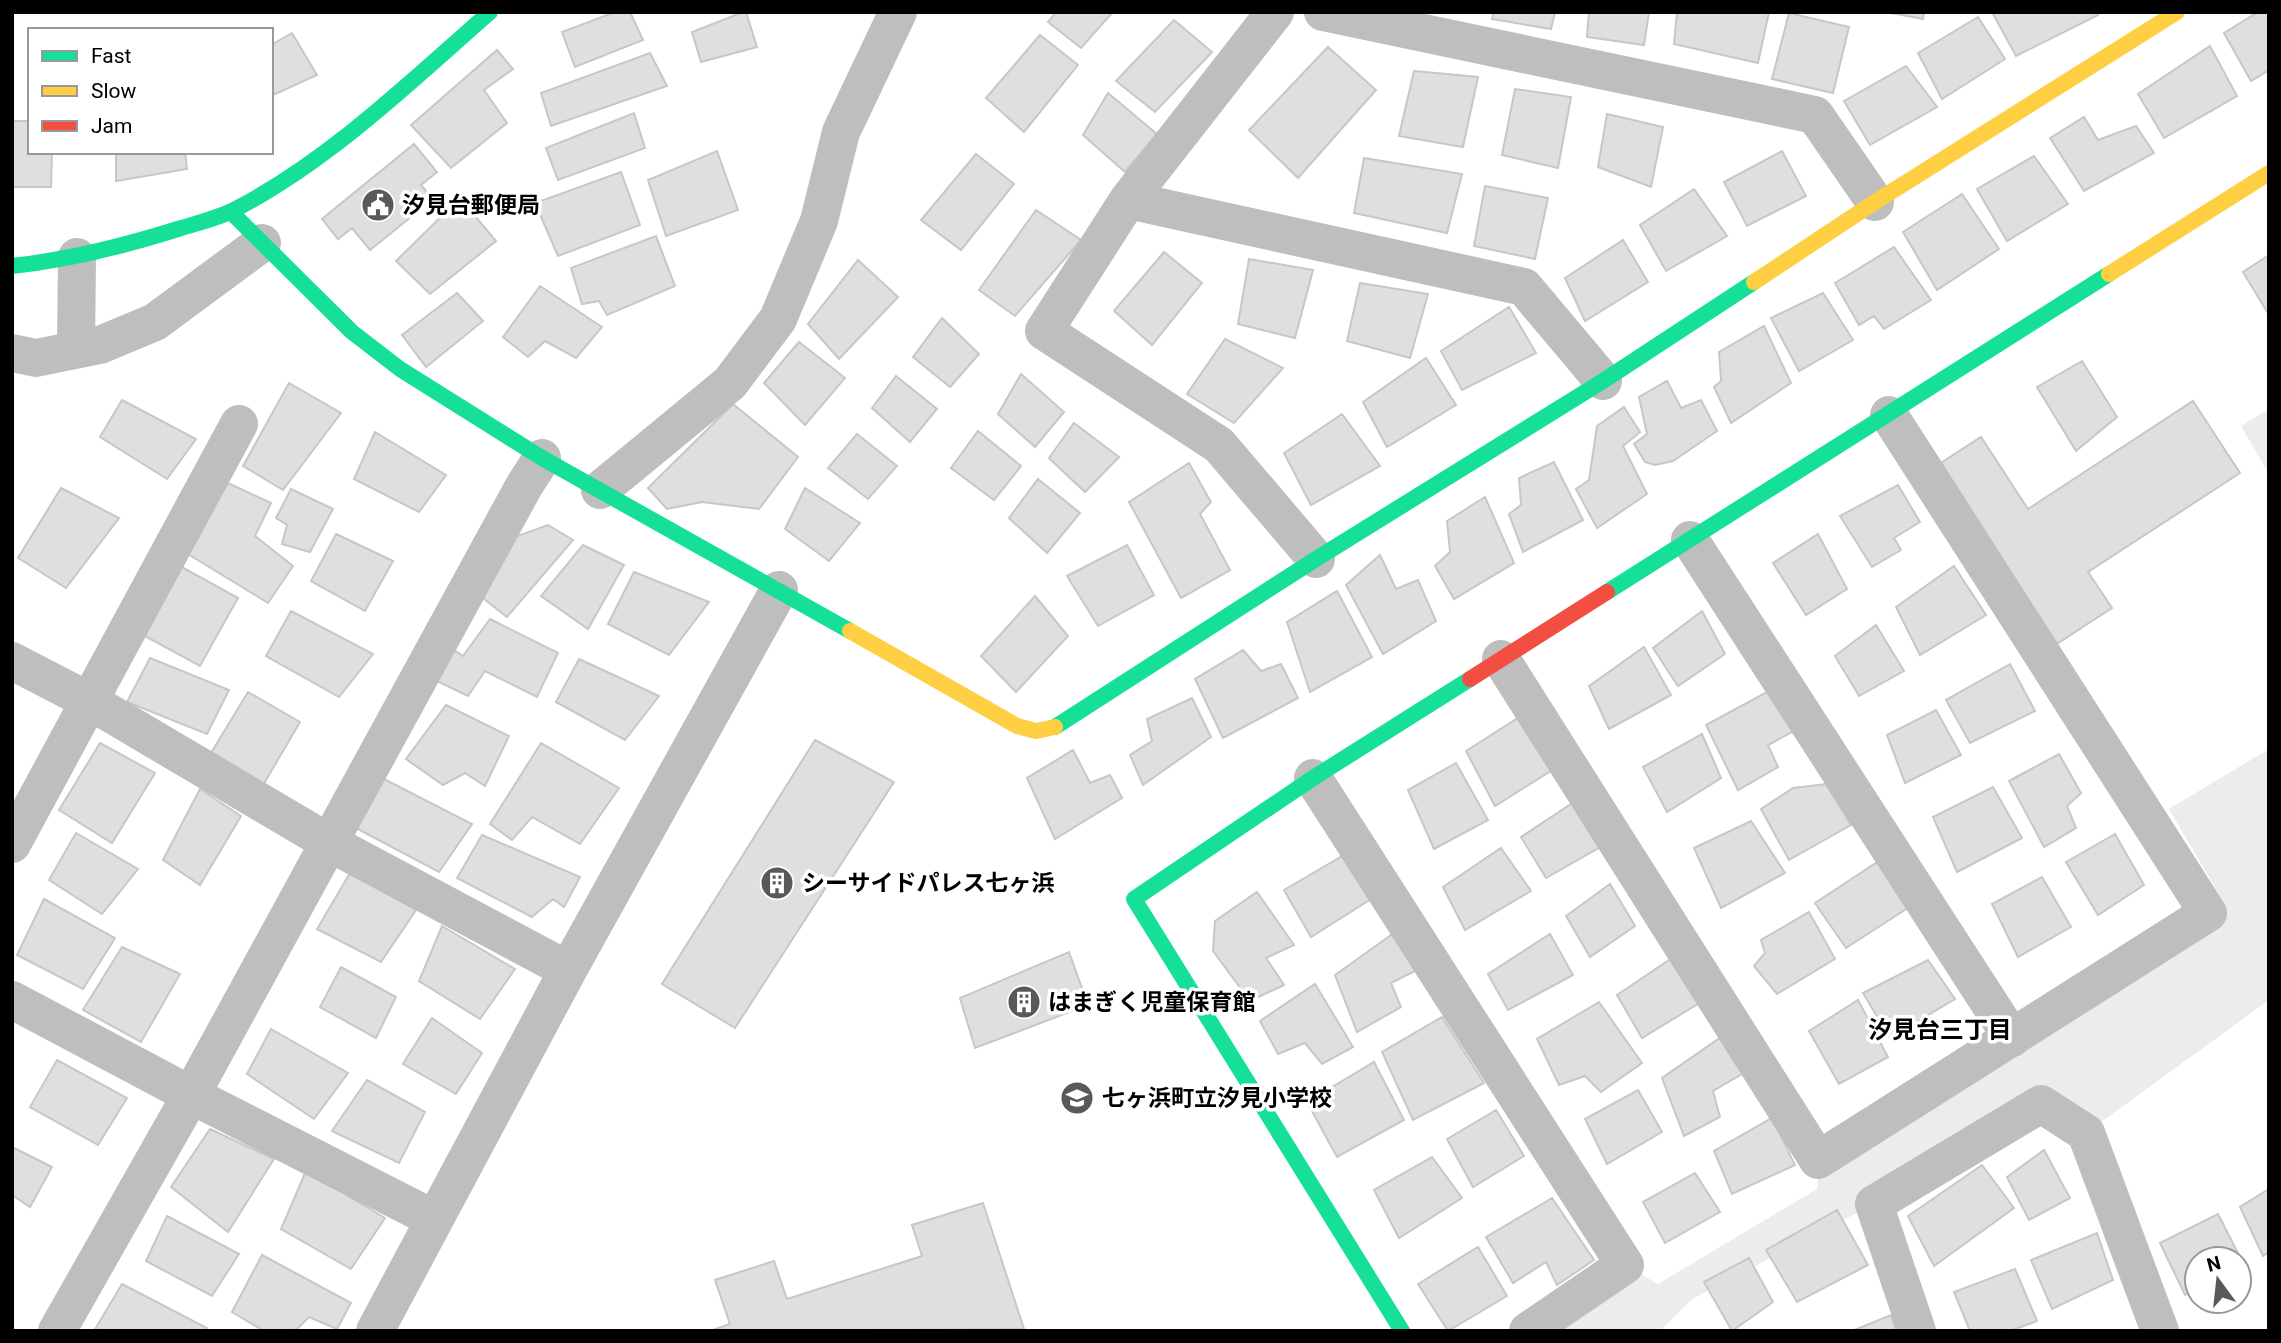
<svg xmlns="http://www.w3.org/2000/svg" width="2281" height="1343" font-family="Roboto,'Noto Sans JP',sans-serif">
<rect width="100%" height="100%" fill="#fff"/>
<path fill="#ececec" d="M 2269,409 L 2269,474 L 2241,426 Z
M 2269,749 L 2269,1000 L 2086,1133 L 2041,1104 L 1874,1204 L 1692,1299 L 1660,1331 L 1528,1331 L 1625,1265 L 1658,1284 L 1817,1189 L 1819,1160 L 2208,913 L 2226,906 L 2169,809 Z"/>
<path fill="#dfdfdf" stroke="#c7c7c7" stroke-width="2" d="M 615,12 L 630,12 L 643,40 L 575,67 L 562,32 Z
M 743,12 L 746,12 L 757,47 L 701,62 L 692,32 Z
M 1056,12 L 1113,12 L 1081,48 L 1048,22 Z
M 1494,12 L 1555,12 L 1551,29 L 1492,19 Z
M 1589,12 L 1649,12 L 1644,45 L 1587,37 Z
M 1677,12 L 1769,12 L 1758,63 L 1674,44 Z
M 1886,12 L 1924,12 L 1923,19 Z
M 1992,12 L 2096,12 L 2098,15 L 2016,56 Z
M 2258,12 L 2269,12 L 2269,70 L 2251,81 L 2224,33 Z
M 1789,13 L 1849,27 L 1833,93 L 1772,79 Z
M 1978,17 L 2005,59 L 1942,99 L 1918,53 Z
M 1174,20 L 1212,52 L 1155,112 L 1116,81 Z
M 292,33 L 317,75 L 271,96 L 271,45 Z
M 1040,35 L 1078,65 L 1024,132 L 986,98 Z
M 2210,46 L 2237,96 L 2164,138 L 2138,94 Z
M 1328,47 L 1376,90 L 1298,178 L 1249,130 Z
M 497,50 L 513,69 L 484,90 L 507,123 L 451,168 L 411,125 Z
M 650,53 L 667,86 L 551,126 L 541,93 Z
M 1906,66 L 1937,107 L 1870,145 L 1844,101 Z
M 1414,71 L 1478,77 L 1463,147 L 1399,136 Z
M 1515,89 L 1571,97 L 1558,168 L 1502,155 Z
M 1108,93 L 1157,134 L 1125,172 L 1083,135 Z
M 634,113 L 645,148 L 558,180 L 546,148 Z
M 1607,114 L 1663,127 L 1651,187 L 1598,167 Z
M 2084,117 L 2098,140 L 2136,126 L 2154,153 L 2084,191 L 2050,138 Z
M 12,121 L 30,121 L 30,152 L 52,152 L 51,187 L 12,187 Z
M 414,144 L 437,172 L 421,185 L 433,199 L 370,250 L 352,228 L 338,239 L 322,219 Z
M 717,151 L 738,210 L 666,236 L 648,180 Z
M 1782,151 L 1806,196 L 1747,226 L 1724,182 Z
M 116,152 L 185,152 L 187,169 L 116,181 Z
M 976,154 L 1014,184 L 961,250 L 921,220 Z
M 2034,156 L 2068,204 L 2007,241 L 1977,189 Z
M 1364,158 L 1462,174 L 1447,233 L 1354,213 Z
M 621,172 L 640,225 L 558,256 L 535,203 Z
M 1485,186 L 1548,198 L 1535,259 L 1474,246 Z
M 1694,189 L 1727,236 L 1666,271 L 1640,225 Z
M 1962,194 L 1999,249 L 1937,290 L 1903,232 Z
M 460,198 L 496,241 L 430,294 L 396,261 Z
M 1036,210 L 1081,240 L 1015,316 L 979,290 Z
M 656,236 L 675,286 L 607,315 L 599,301 L 582,304 L 571,268 Z
M 1623,240 L 1648,282 L 1585,321 L 1565,278 Z
M 1894,247 L 1931,300 L 1884,329 L 1874,316 L 1859,325 L 1835,283 Z
M 1164,252 L 1202,283 L 1152,345 L 1114,311 Z
M 2269,255 L 2269,315 L 2243,272 Z
M 1249,259 L 1313,270 L 1295,338 L 1238,324 Z
M 858,260 L 898,297 L 839,359 L 808,324 Z
M 1360,283 L 1428,294 L 1410,358 L 1347,341 Z
M 540,286 L 602,327 L 576,358 L 545,341 L 528,357 L 503,337 Z
M 457,293 L 483,321 L 426,367 L 402,335 Z
M 1823,293 L 1853,340 L 1799,371 L 1771,318 Z
M 1509,307 L 1536,353 L 1462,390 L 1441,351 Z
M 942,318 L 979,354 L 950,387 L 913,357 Z
M 1764,326 L 1791,383 L 1731,423 L 1714,387 L 1721,381 L 1719,352 Z
M 1225,339 L 1283,368 L 1234,423 L 1187,394 Z
M 799,342 L 845,378 L 805,425 L 764,383 Z
M 1426,358 L 1456,405 L 1387,447 L 1363,402 Z
M 2082,361 L 2117,417 L 2076,451 L 2037,387 Z
M 1021,374 L 1064,412 L 1035,447 L 998,414 Z
M 896,376 L 937,409 L 910,442 L 872,408 Z
M 1667,381 L 1681,408 L 1701,400 L 1717,431 L 1673,461 L 1655,465 L 1645,462 L 1634,444 L 1647,434 L 1639,397 Z
M 289,383 L 341,413 L 283,490 L 243,466 Z
M 122,400 L 196,439 L 167,479 L 100,437 Z
M 2193,401 L 2240,473 L 2088,572 L 2112,608 L 2052,647 L 1933,468 L 1981,437 L 2028,509 Z
M 733,404 L 798,457 L 759,509 L 702,502 L 667,509 L 648,488 Z
M 1624,407 L 1640,432 L 1623,446 L 1647,494 L 1597,528 L 1576,489 L 1589,480 L 1597,426 Z
M 1342,414 L 1380,466 L 1311,505 L 1284,453 Z
M 1074,423 L 1119,457 L 1085,492 L 1049,458 Z
M 978,431 L 1021,466 L 994,500 L 951,468 Z
M 375,432 L 446,475 L 419,512 L 354,479 Z
M 857,434 L 897,466 L 868,499 L 828,468 Z
M 1554,462 L 1583,520 L 1523,552 L 1509,514 L 1521,505 L 1519,478 Z
M 1189,463 L 1211,502 L 1200,514 L 1230,570 L 1181,598 L 1129,502 Z
M 1038,479 L 1080,513 L 1047,553 L 1009,518 Z
M 228,483 L 271,503 L 255,536 L 293,566 L 268,603 L 183,551 Z
M 1898,485 L 1920,522 L 1894,538 L 1901,550 L 1872,567 L 1840,516 Z
M 61,488 L 119,518 L 66,588 L 18,558 Z
M 805,488 L 860,523 L 829,561 L 785,529 Z
M 291,489 L 333,509 L 310,552 L 282,544 L 287,525 L 276,518 Z
M 1485,497 L 1514,563 L 1454,599 L 1435,566 L 1450,552 L 1447,521 Z
M 548,525 L 573,540 L 507,617 L 479,595 L 501,542 Z
M 336,534 L 393,561 L 365,611 L 311,581 Z
M 1818,534 L 1847,589 L 1806,615 L 1773,563 Z
M 583,545 L 624,565 L 588,629 L 541,596 Z
M 1127,545 L 1154,595 L 1098,626 L 1067,576 Z
M 1380,555 L 1396,589 L 1418,580 L 1436,621 L 1383,654 L 1346,585 Z
M 178,565 L 238,598 L 200,666 L 143,635 Z
M 1954,566 L 1986,615 L 1920,655 L 1896,607 Z
M 634,572 L 709,602 L 669,655 L 608,624 Z
M 1337,591 L 1372,657 L 1310,692 L 1287,622 Z
M 1035,596 L 1068,636 L 1016,692 L 981,656 Z
M 291,611 L 373,654 L 339,697 L 266,656 Z
M 1702,611 L 1725,654 L 1678,686 L 1653,648 Z
M 490,619 L 558,653 L 537,697 L 485,671 L 468,696 L 435,680 L 451,648 L 463,656 Z
M 1876,625 L 1904,671 L 1859,696 L 1835,656 Z
M 1644,647 L 1671,695 L 1609,729 L 1589,686 Z
M 1243,650 L 1261,671 L 1281,664 L 1298,698 L 1223,738 L 1195,679 Z
M 150,658 L 229,690 L 207,734 L 127,702 Z
M 579,659 L 659,696 L 625,740 L 556,702 Z
M 2010,664 L 2035,711 L 1970,743 L 1946,700 Z
M 248,692 L 300,722 L 259,792 L 208,758 Z
M 1767,692 L 1794,731 L 1768,745 L 1778,767 L 1738,790 L 1706,725 Z
M 1192,698 L 1211,737 L 1143,785 L 1130,755 L 1152,741 L 1147,719 Z
M 446,705 L 509,736 L 485,786 L 465,773 L 443,785 L 406,759 Z
M 1936,710 L 1961,755 L 1905,783 L 1887,735 Z
M 1521,716 L 1551,771 L 1495,806 L 1466,751 Z
M 1702,734 L 1721,778 L 1667,812 L 1643,767 Z
M 815,740 L 894,782 L 735,1028 L 662,984 Z
M 100,743 L 155,773 L 112,843 L 59,810 Z
M 541,743 L 619,788 L 580,844 L 532,817 L 512,840 L 490,824 Z
M 1073,750 L 1090,783 L 1110,775 L 1122,798 L 1055,839 L 1027,778 Z
M 2059,754 L 2081,793 L 2067,806 L 2076,828 L 2044,847 L 2009,781 Z
M 1456,763 L 1488,820 L 1434,849 L 1408,790 Z
M 384,779 L 472,824 L 439,872 L 356,828 Z
M 1826,784 L 1851,825 L 1789,860 L 1761,809 L 1793,788 Z
M 1993,787 L 2022,838 L 1957,872 L 1933,817 Z
M 200,789 L 241,816 L 200,885 L 163,860 Z
M 1577,800 L 1602,846 L 1546,878 L 1521,837 Z
M 1751,821 L 1785,873 L 1721,908 L 1694,848 Z
M 76,833 L 138,869 L 102,914 L 49,880 Z
M 2115,834 L 2144,885 L 2098,915 L 2066,862 Z
M 482,835 L 580,877 L 564,907 L 553,899 L 532,917 L 457,878 Z
M 1501,848 L 1531,891 L 1465,930 L 1443,887 Z
M 1349,852 L 1379,894 L 1311,937 L 1284,890 Z
M 1882,859 L 1911,906 L 1846,948 L 1815,903 Z
M 350,873 L 416,910 L 381,962 L 317,929 Z
M 2042,877 L 2071,927 L 2018,957 L 1992,904 Z
M 1610,884 L 1635,926 L 1590,957 L 1566,916 Z
M 1257,892 L 1294,945 L 1266,958 L 1284,985 L 1250,1001 L 1213,951 L 1215,921 Z
M 44,899 L 115,938 L 83,989 L 17,955 Z
M 1809,912 L 1835,959 L 1777,994 L 1754,966 L 1765,953 L 1761,940 Z
M 442,926 L 515,969 L 480,1019 L 419,981 Z
M 1398,930 L 1415,971 L 1391,983 L 1401,1007 L 1357,1032 L 1335,975 Z
M 1550,934 L 1573,975 L 1508,1010 L 1488,974 Z
M 122,947 L 180,974 L 141,1042 L 83,1010 Z
M 1069,952 L 1088,1005 L 975,1048 L 960,998 Z
M 1678,954 L 1706,999 L 1642,1038 L 1617,995 Z
M 1928,960 L 1955,999 L 1890,1038 L 1863,993 Z
M 341,967 L 396,997 L 376,1038 L 320,1007 Z
M 1315,984 L 1353,1047 L 1322,1064 L 1305,1043 L 1278,1054 L 1260,1021 Z
M 1858,1000 L 1888,1057 L 1839,1084 L 1809,1031 Z
M 1599,1002 L 1642,1063 L 1601,1092 L 1585,1076 L 1559,1085 L 1537,1039 Z
M 1442,1017 L 1484,1083 L 1413,1120 L 1382,1052 Z
M 432,1018 L 482,1053 L 456,1094 L 403,1064 Z
M 271,1029 L 348,1073 L 314,1119 L 247,1074 Z
M 1727,1033 L 1749,1070 L 1713,1091 L 1720,1117 L 1684,1136 L 1662,1078 Z
M 57,1060 L 127,1098 L 98,1145 L 30,1107 Z
M 1374,1062 L 1404,1120 L 1337,1157 L 1307,1102 Z
M 367,1080 L 425,1112 L 399,1163 L 332,1131 Z
M 1638,1090 L 1662,1132 L 1607,1164 L 1585,1119 Z
M 1496,1110 L 1524,1156 L 1473,1187 L 1447,1139 Z
M 1772,1118 L 1795,1165 L 1732,1194 L 1714,1151 Z
M 210,1129 L 274,1159 L 228,1232 L 171,1187 Z
M 12,1147 L 52,1167 L 30,1207 L 12,1195 Z
M 2044,1150 L 2070,1198 L 2029,1220 L 2007,1177 Z
M 1432,1157 L 1462,1198 L 1399,1238 L 1374,1190 Z
M 1982,1165 L 2014,1208 L 1934,1266 L 1908,1216 Z
M 306,1171 L 385,1218 L 351,1269 L 281,1229 Z
M 1695,1173 L 1720,1212 L 1665,1243 L 1643,1202 Z
M 2269,1189 L 2269,1252 L 2263,1256 L 2240,1207 Z
M 1552,1198 L 1594,1260 L 1557,1285 L 1546,1262 L 1513,1283 L 1486,1237 Z
M 983,1203 L 1024,1329 L 710,1331 L 730,1324 L 715,1280 L 774,1261 L 787,1299 L 922,1256 L 912,1225 Z
M 1837,1210 L 1868,1265 L 1797,1302 L 1766,1250 Z
M 2218,1214 L 2244,1265 L 2239,1267 L 2239,1259 L 2197,1259 L 2197,1289 L 2185,1295 L 2160,1243 Z
M 167,1216 L 239,1254 L 212,1296 L 146,1261 Z
M 2097,1233 L 2113,1280 L 2052,1309 L 2031,1260 Z
M 1478,1247 L 1507,1296 L 1448,1331 L 1418,1284 Z
M 262,1255 L 351,1303 L 337,1329 L 309,1317 L 295,1331 L 264,1331 L 232,1312 Z
M 1749,1258 L 1773,1302 L 1732,1331 L 1704,1282 Z
M 2015,1269 L 2037,1321 L 2010,1331 L 1970,1331 L 1954,1292 Z
M 122,1284 L 207,1328 L 205,1331 L 94,1331 Z
M 1891,1315 L 1896,1331 L 1852,1331 Z"/>
<g fill="none" stroke-linecap="round" stroke-linejoin="round">
<path stroke="#bebebe" stroke-width="38" d="M 1275,12 L 1128,200 L 1524,287 L 1603,381
M 1323,12 L 1815,115 L 1875,202
M 1128,200 L 1044,331 L 1219,445 L 1316,559
M 76,349 L 77,257
M 12,353 L 36,358 L 100,345 L 155,322 L 262,243
M 600,490 L 730,383 L 778,319 L 819,221 L 841,132 L 898,12
M 1690,540 L 2012,1038
M 1501,659 L 1818,1160 L 2208,913 L 1889,415
M 12,661 L 91,702 L 328,842 L 568,970
M 1313,778 L 1625,1265 L 1528,1331
M 12,844 L 239,424
M 12,1000 L 191,1095 L 434,1219
M 57,1331 L 191,1095 L 524,486 L 542,458
M 375,1331 L 568,970 L 779,590
M 1917,1331 L 1874,1204 L 2041,1104 L 2086,1133 L 2160,1331"/>
<path stroke="#16e098" stroke-width="16" d="M 231,212 L 352,332 L 400,369 L 542,458 L 850,631
M 12,266 C 69,260 124,246 178,229 C 197,223 216,219 234,210 C 330,160 409,83 490,12
M 1607,592 L 2109,274
M 1055,727 L 1316,559 L 1603,381 L 1754,282
M 1402,1331 L 1134,899 L 1313,778 L 1470,679"/>
<path stroke="#ffcf43" stroke-width="16" d="M 2109,274 L 2269,173
M 1754,282 L 1875,202 L 2177,12
M 850,631 L 1017,726 L 1036,731 L 1055,727"/>
<path stroke="#f24e42" stroke-width="16" d="M 1470,679 L 1607,592"/>
</g>
<defs>
<symbol id="civic-disc" viewBox="-11 -11 22 22"><circle r="9.5" fill="#595959" stroke="#fff"/><path d="M-.6-6.5H3V-4.5H.6V-3L4-1V1h2V6H-6V1h2V-1L-.6-3ZM-1.2 2.5V6h2.4V2.5Z" fill="#fff"/></symbol>
<symbol id="building-disc" viewBox="-11 -11 22 22"><circle r="9.5" fill="#595959" stroke="#fff"/><path d="M-4-6H4V6H1V3H-1V6H-4ZM-2.5-4.3h1.7v1.8h-1.7ZM.8-4.3h1.7v1.8H.8ZM-2.5-1h1.7V.8h-1.7ZM.8-1h1.7V.8H.8Z" fill="#fff"/></symbol>
<symbol id="school-disc" viewBox="-11 -11 22 22"><circle r="9.5" fill="#595959" stroke="#fff"/><path d="M0-5L7-2L0 1L-7-2ZM-4 1L0 2.5L4 1V4Q0 6-4 4Z" fill="#fff"/></symbol>
</defs>
<g fill-rule="evenodd">
<use href="#civic-disc" x="359" y="186" width="38" height="38"/>
<use href="#building-disc" x="758" y="864" width="38" height="38"/>
<use href="#building-disc" x="1005" y="983" width="38" height="38"/>
<use href="#school-disc" x="1058" y="1079" width="38" height="38"/>
</g>
<g text-anchor="middle" stroke-width="7" stroke-linejoin="round" paint-order="stroke">
<g font-size="23" font-weight="bold" fill="#000" stroke="#fff" text-anchor="start">
<text x="402" y="213">汐見台郵便局</text>
<text x="802" y="891">シーサイドパレス七ヶ浜</text>
<text x="1048" y="1010">はまぎく児童保育館</text>
<text x="1102" y="1106">七ヶ浜町立汐見小学校</text>
</g>
<g font-size="24" font-weight="bold" fill="#000" stroke="#fff">
<text x="1940" y="1038">汐見台三丁目</text>
</g>
</g>
<rect width="2281" height="1343" fill="none" stroke="#000000" stroke-width="28"/>
<rect x="28" y="28" width="245" height="126" fill="#ffffff" stroke="#999999" stroke-width="2"/>
<rect x="42" y="51" width="35" height="10" fill="#16e098" stroke="#999999" stroke-width="2"/>
<text x="91" y="63" font-size="21" fill="#000000">Fast</text>
<rect x="42" y="86" width="35" height="10" fill="#ffcf43" stroke="#999999" stroke-width="2"/>
<text x="91" y="98" font-size="21" fill="#000000">Slow</text>
<rect x="42" y="121" width="35" height="10" fill="#f24e42" stroke="#999999" stroke-width="2"/>
<text x="91" y="133" font-size="21" fill="#000000">Jam</text>
<g transform="translate(2218 1280) rotate(345)"><circle r="33" fill="#ffffff" stroke="#999999" stroke-width="2"/>
<path d="M0-5L12 26L0 18L-12 26Z" fill="#595959"/>
<text y="-10" font-size="19" font-weight="bold" text-anchor="middle" fill="#000000">N</text>
</g>
</svg>
